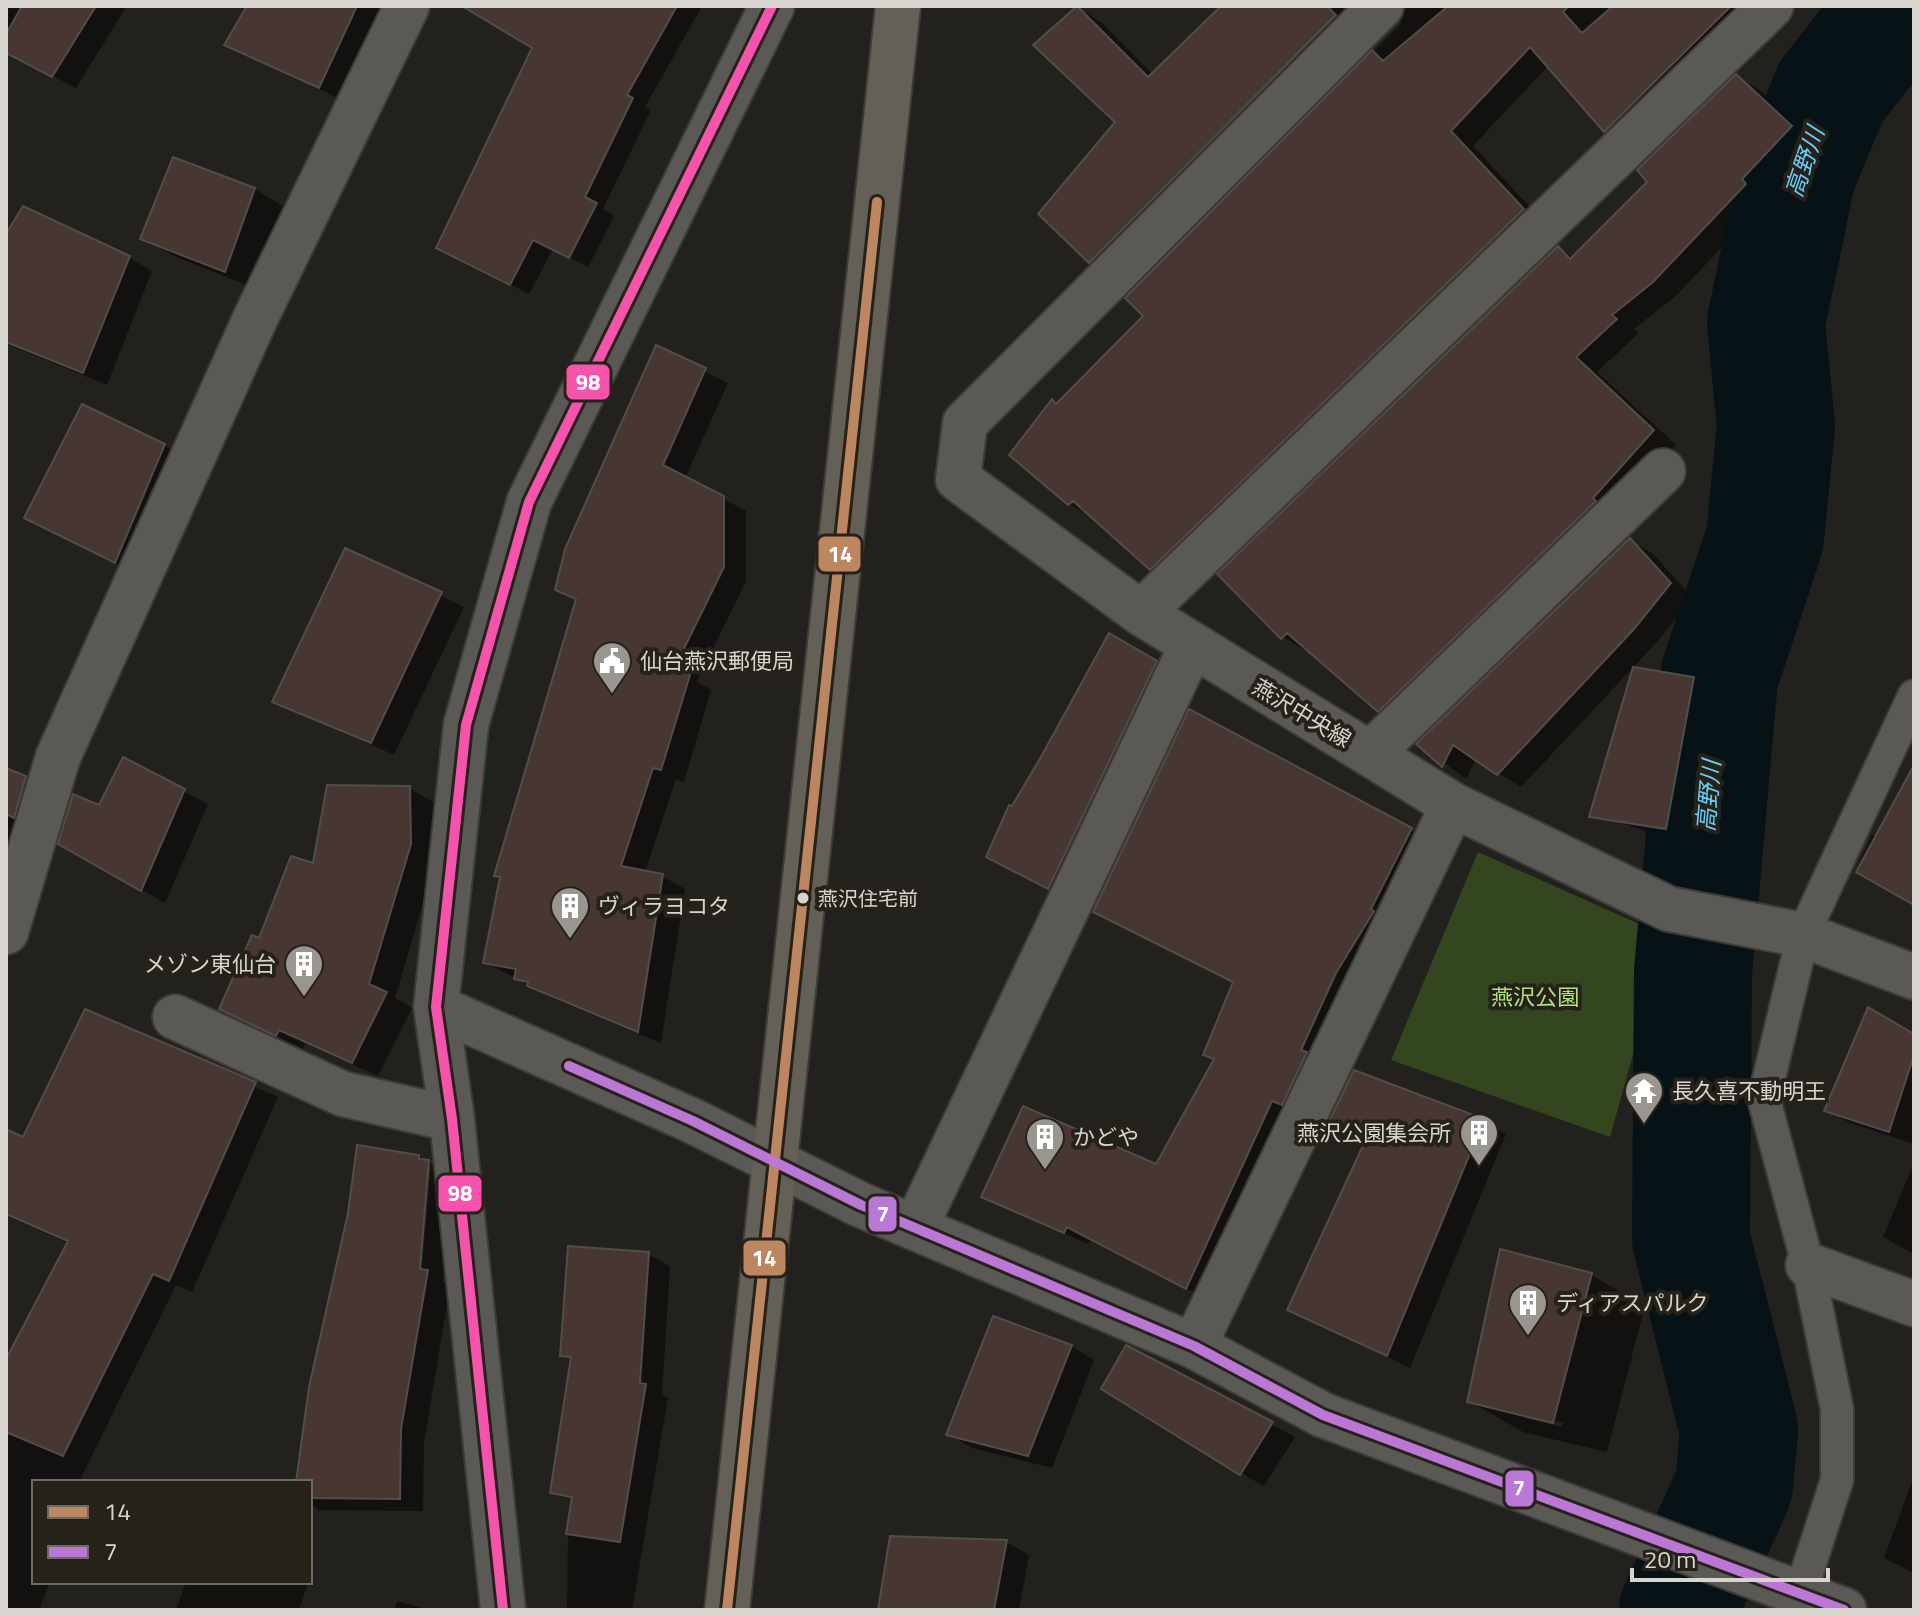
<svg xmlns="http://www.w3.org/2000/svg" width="1920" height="1616" font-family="'Titillium Web','Noto Sans JP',sans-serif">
<rect width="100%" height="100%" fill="#23211d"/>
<path fill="#33461f" d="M 1478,852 L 1666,936 L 1610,1137 L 1391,1060 Z"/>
<path fill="#0007" fill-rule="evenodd" d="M 6,6 L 127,6 L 76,88 L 6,51 Z
M 250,6 L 386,6 L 342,100 L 227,44 Z
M 482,6 L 702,6 L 645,107 L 651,110 L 603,209 L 614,216 L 588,267 L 553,249 L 529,294 L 457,257 L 534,47 Z
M 1218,6 L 1382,6 L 1113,275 L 1090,262 L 1118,122 L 1078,8 L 1101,22 L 1153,75 L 1221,9 Z
M 1407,6 L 1771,6 L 1628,144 L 1605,131 L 1549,65 L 1473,146 L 1546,224 L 1174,582 L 1151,568 L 1092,517 L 1069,504 L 1053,402 L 1058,405 L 1146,316 L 1128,298 L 1400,25 Z
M 1737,77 L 1760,90 L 1813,140 L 1764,193 L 1768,198 L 1677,295 L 1634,329 L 1639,333 L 1597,372 L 1676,445 L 1615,512 L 1402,723 L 1379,710 L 1308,648 L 1306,651 L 1283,637 L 1220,574 L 1558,248 L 1574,258 L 1650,182 Z
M 174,159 L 255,189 L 288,209 L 259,290 L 176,257 L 143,238 Z
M 6,238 L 129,258 L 152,271 L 107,385 L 6,344 Z
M 657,348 L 728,383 L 685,478 L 746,511 L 746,581 L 697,682 L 711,690 L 684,782 L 676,779 L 645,872 L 662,876 L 685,889 L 661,1043 L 552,998 L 485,962 L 502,878 L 496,875 L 578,601 L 557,589 Z
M 164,445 L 187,459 L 139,575 L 50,531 Z
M 1630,540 L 1653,554 L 1693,598 L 1657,642 L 1521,787 L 1476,759 L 1466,779 L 1419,744 Z
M 346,550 L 464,607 L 394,755 L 275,701 Z
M 1110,636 L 1179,676 L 1072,901 L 1011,870 L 1012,809 Z
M 1693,679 L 1716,693 L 1689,841 L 1657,836 L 1617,821 Z
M 124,760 L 208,804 L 165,903 L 61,843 L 100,807 Z
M 6,770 L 62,799 L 6,867 Z
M 1914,784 L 1914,903 L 1856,870 L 1872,835 L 1877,837 Z
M 409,788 L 435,803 L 436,860 L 395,998 L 412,1008 L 378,1076 L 305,1043 L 303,1049 L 221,1009 L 261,941 L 314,865 Z
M 1411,830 L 1434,843 L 1210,1301 L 1091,1238 L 1088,1244 L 983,1196 L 1156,1166 Z
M 86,1012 L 278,1097 L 192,1292 L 176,1285 L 79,1482 L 34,1482 L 34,1582 L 50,1582 L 39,1610 L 6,1610 L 6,1351 L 12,1352 L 69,1243 L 6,1216 L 6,1131 L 24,1139 Z
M 1914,1036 L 1914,1144 L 1850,1123 L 1827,1110 Z
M 1483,1121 L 1506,1134 L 1410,1368 L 1289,1309 L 1367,1141 L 1331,1123 Z
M 418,1157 L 452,1176 L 443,1281 L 450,1286 L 424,1443 L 423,1511 L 319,1510 L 310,1505 L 310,1482 L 298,1482 ZM 427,1165 L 431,1165 L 421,1279 L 417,1279 Z
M 1914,1163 L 1914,1254 L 1883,1237 Z
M 648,1254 L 670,1266 L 662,1395 L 668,1398 L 632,1610 L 567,1610 L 568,1532 L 574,1498 Z
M 1591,1275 L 1645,1306 L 1607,1452 L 1523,1432 L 1469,1401 ZM 1524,1414 L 1563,1423 L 1562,1427 L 1524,1418 Z
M 1071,1346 L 1094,1360 L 1052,1468 L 972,1448 L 949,1434 Z
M 1127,1347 L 1295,1437 L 1264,1486 L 1241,1473 Z
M 1914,1476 L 1914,1573 L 1884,1558 Z
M 1006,1542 L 1029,1555 L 1019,1610 L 880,1610 Z
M 186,1582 L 308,1582 L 299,1610 L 176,1610 Z
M 397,1601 L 429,1610 L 394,1610 Z"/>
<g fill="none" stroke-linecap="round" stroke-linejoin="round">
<path stroke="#071217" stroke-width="118" d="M 1678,1610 L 1734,1486 L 1739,1430 L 1691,1239 L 1693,972 L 1719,677 L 1765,538 L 1776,426 L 1766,323 L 1797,173 L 1831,92 L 1898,6"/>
</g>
<path fill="#473631" stroke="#504e4b" stroke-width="2" d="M 22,6 L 96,6 L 52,77 L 6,53 L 6,34 Z
M 247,6 L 357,6 L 319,88 L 224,45 Z
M 462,6 L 677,6 L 627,95 L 633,98 L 585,197 L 597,203 L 569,258 L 533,240 L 510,285 L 436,248 L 532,48 Z
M 1077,6 L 1148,77 L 1221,6 L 1327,6 L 1336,15 L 1089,263 L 1038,214 L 1115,122 L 1033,45 Z
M 1448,6 L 1569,6 L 1563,12 L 1582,33 L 1613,6 L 1731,6 L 1604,132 L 1530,47 L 1451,131 L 1524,209 L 1150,570 L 1073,501 L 1068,505 L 1009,455 L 1052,399 L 1056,404 L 1143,316 L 1125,298 L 1372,50 L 1383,61 Z
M 1736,74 L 1792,126 L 1742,179 L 1746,184 L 1653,282 L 1612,315 L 1617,319 L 1576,357 L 1654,430 L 1593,498 L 1596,501 L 1378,712 L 1287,633 L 1281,639 L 1217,574 L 1558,246 L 1570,259 L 1647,182 L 1637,170 Z
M 173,157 L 255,188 L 225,272 L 140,239 Z
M 23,206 L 130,256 L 83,373 L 6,342 L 6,234 Z
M 656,345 L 706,368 L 663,465 L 724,496 L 724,567 L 673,671 L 690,675 L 661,770 L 653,768 L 621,866 L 663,874 L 638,1032 L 527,986 L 528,982 L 514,979 L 516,969 L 483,963 L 500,877 L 494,876 L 576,599 L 555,590 L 565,549 Z
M 82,404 L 165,444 L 115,563 L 24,518 Z
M 1630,538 L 1671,583 L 1634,629 L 1497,775 L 1453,745 L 1442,767 L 1416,744 Z
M 345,548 L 442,592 L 371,743 L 272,702 Z
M 1109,633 L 1157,661 L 1048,889 L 986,857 L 1009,805 L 1012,806 L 1042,755 Z
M 1633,667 L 1694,677 L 1666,829 L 1589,817 Z
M 1189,709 L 1412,828 L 1371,909 L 1374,911 L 1336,973 L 1301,1050 L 1307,1052 L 1282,1105 L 1272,1101 L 1186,1289 L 1067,1227 L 1064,1233 L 981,1197 L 1023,1106 L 1156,1164 L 1214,1059 L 1203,1055 L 1233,982 L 1093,912 Z
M 123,757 L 185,789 L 141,891 L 58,844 L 73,794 L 99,805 Z
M 1914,765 L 1914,905 L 1856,872 Z
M 6,768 L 26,776 L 14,818 L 6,814 Z
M 327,785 L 410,786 L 411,844 L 369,984 L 387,992 L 352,1063 L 279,1030 L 276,1036 L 219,1009 L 252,935 L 259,938 L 291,856 L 313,863 Z
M 1868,1007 L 1914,1034 L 1914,1055 L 1889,1132 L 1824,1111 Z
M 85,1009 L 256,1082 L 169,1281 L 153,1274 L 63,1456 L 6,1432 L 6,1359 L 68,1241 L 6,1214 L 6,1129 L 23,1137 Z
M 1354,1070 L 1484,1119 L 1387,1356 L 1287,1310 L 1366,1139 L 1328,1124 Z
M 357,1145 L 419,1155 L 419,1159 L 429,1160 L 420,1269 L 428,1270 L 401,1429 L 400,1499 L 310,1498 L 310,1482 L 296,1482 L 309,1387 L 348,1213 Z
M 568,1246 L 649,1252 L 640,1383 L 646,1384 L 620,1542 L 566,1534 L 572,1497 L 550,1493 L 571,1357 L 560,1356 Z
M 1500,1249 L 1592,1273 L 1553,1423 L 1467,1402 Z
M 993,1316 L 1072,1345 L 1028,1456 L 946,1435 Z
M 1126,1345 L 1273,1422 L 1240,1475 L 1101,1389 Z
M 890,1536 L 1007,1540 L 994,1610 L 878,1610 Z"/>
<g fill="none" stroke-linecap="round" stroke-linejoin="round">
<defs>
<path id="lane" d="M 1800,1594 L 1837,1480 L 1837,1409 L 1808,1265 L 1764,1099 L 1803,935 L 1914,696"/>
<path id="street" d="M 1381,6 L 965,423 L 958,479 L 1141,613 L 1453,805 L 1669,909 L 1803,935 L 1914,977
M 1141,613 L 1771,6
M 1370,754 L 1663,471
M 6,932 L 58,757 L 255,319 L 407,6
M 436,1007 L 693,1121 L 861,1205 L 1194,1346 L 1323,1415 L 1844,1610
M 175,1017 L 343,1094 L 452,1119
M 916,1226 L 1192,645
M 1808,1265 L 1914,1304
M 1194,1346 L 1453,805
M 503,1610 L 452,1119 L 436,1007 L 466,725 L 529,502 L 772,6"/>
<path id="primary" d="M 727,1610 L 898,6"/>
</defs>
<use href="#lane" stroke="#3d3b37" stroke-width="36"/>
<use href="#street" stroke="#3d3b37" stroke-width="48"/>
<use href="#primary" stroke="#3d3b37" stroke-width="48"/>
<use href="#lane" stroke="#5a5956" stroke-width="32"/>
<use href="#street" stroke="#5a5956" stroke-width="44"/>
<use href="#primary" stroke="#646057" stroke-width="44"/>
<defs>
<path id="bus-1" d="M 727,1610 L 877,202"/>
<path id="bus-2" d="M 569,1066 L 693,1121 L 861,1205 L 1194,1346 L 1323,1415 L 1844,1610"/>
<path id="bus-3" d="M 503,1610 L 452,1119 L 436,1007 L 466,725 L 529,502 L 772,6"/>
</defs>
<use href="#bus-1" stroke="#26221a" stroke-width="16"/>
<use href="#bus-2" stroke="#26221a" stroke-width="16"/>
<use href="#bus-3" stroke="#26221a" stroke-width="16"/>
<use href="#bus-1" stroke="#bb8660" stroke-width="10"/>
<use href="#bus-2" stroke="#ba77d6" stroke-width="10"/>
<use href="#bus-3" stroke="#f653ac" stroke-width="10"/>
</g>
<defs>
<symbol id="civic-pin" viewBox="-11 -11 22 30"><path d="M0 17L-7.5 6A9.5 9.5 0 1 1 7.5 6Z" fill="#999691" stroke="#26221a"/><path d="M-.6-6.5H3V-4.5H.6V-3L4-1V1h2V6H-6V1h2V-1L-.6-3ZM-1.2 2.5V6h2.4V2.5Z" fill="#fff"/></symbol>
<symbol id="building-pin" viewBox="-11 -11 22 30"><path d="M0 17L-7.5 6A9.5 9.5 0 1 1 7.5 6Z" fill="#999691" stroke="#26221a"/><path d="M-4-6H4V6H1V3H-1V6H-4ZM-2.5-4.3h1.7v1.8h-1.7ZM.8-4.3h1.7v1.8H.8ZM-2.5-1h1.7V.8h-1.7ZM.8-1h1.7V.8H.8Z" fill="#fff"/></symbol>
<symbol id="temple-pin" viewBox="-11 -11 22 30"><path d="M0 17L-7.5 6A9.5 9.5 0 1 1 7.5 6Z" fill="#999691" stroke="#26221a"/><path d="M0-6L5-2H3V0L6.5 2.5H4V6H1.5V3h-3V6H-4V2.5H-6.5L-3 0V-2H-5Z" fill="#fff"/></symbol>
</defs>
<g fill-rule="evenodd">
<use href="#civic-pin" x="590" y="639" width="44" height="60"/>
<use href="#building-pin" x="548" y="884" width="44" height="60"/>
<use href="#building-pin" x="282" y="942" width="44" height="60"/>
<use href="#temple-pin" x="1622" y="1069" width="44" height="60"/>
<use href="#building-pin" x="1457" y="1111" width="44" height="60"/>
<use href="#building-pin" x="1023" y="1115" width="44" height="60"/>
<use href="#building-pin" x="1506" y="1281" width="44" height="60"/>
</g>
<circle fill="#d8d5d0" stroke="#26221a" stroke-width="3" cx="803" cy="898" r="7"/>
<g text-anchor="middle" stroke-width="8" stroke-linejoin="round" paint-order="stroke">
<g font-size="20" fill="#d8d5d0" stroke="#26221a" text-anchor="start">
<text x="818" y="906">燕沢住宅前</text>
</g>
<g font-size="22" fill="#d8d5d0" stroke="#26221a" text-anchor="start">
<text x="640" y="669">仙台燕沢郵便局</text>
<text x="598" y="914">ヴィラヨコタ</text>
<text x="276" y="972" text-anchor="end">メゾン東仙台</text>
<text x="1672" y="1099">長久喜不動明王</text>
<text x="1451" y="1141" text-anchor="end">燕沢公園集会所</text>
<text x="1073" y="1145">かどや</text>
<text x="1556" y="1311">ディアスパルク</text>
</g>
<g font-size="22" fill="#d8d5d0" stroke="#26221a">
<text transform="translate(1302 713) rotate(31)" y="8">燕沢中央線</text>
</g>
<g font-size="22" fill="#ace17c" stroke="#26221a">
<text x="1535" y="1005">燕沢公園</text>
</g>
<g font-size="24" font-style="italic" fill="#67ccf9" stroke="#26221a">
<text transform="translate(1805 162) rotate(-71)" y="8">高野川</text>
<text transform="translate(1709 796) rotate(-85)" y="8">高野川</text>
</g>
</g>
<g stroke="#26221a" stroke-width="3">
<rect x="565" y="363" width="46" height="38" rx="8" fill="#f653ac"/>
<rect x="817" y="535" width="45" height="38" rx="8" fill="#bb8660"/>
<rect x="437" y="1174" width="46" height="39" rx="8" fill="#f653ac"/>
<rect x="867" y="1195" width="31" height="38" rx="8" fill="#ba77d6"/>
<rect x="742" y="1239" width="45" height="38" rx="8" fill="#bb8660"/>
<rect x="1504" y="1469" width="31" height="39" rx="8" fill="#ba77d6"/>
</g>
<g font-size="22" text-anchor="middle" font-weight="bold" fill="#fff">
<text x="588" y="390">98</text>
<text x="840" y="562">14</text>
<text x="460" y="1201">98</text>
<text x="883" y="1222">7</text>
<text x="764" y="1266">14</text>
<text x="1519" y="1496">7</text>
</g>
<rect width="1920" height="1616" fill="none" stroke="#d8d5d0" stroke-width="16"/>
<rect x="32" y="1480" width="280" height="104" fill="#26221a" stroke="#6d6a63" stroke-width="2"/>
<rect x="48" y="1506" width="40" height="12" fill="#bb8660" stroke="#6d6a63" stroke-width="2"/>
<text x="104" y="1520" font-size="24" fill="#d8d5d0">14</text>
<rect x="48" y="1546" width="40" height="12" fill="#ba77d6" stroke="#6d6a63" stroke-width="2"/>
<text x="104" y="1560" font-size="24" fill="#d8d5d0">7</text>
<path d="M1632 1568v12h196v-12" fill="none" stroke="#d8d5d0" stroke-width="4"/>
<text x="1644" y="1568" font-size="24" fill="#d8d5d0" stroke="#26221a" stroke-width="6" paint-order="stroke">20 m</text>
</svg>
